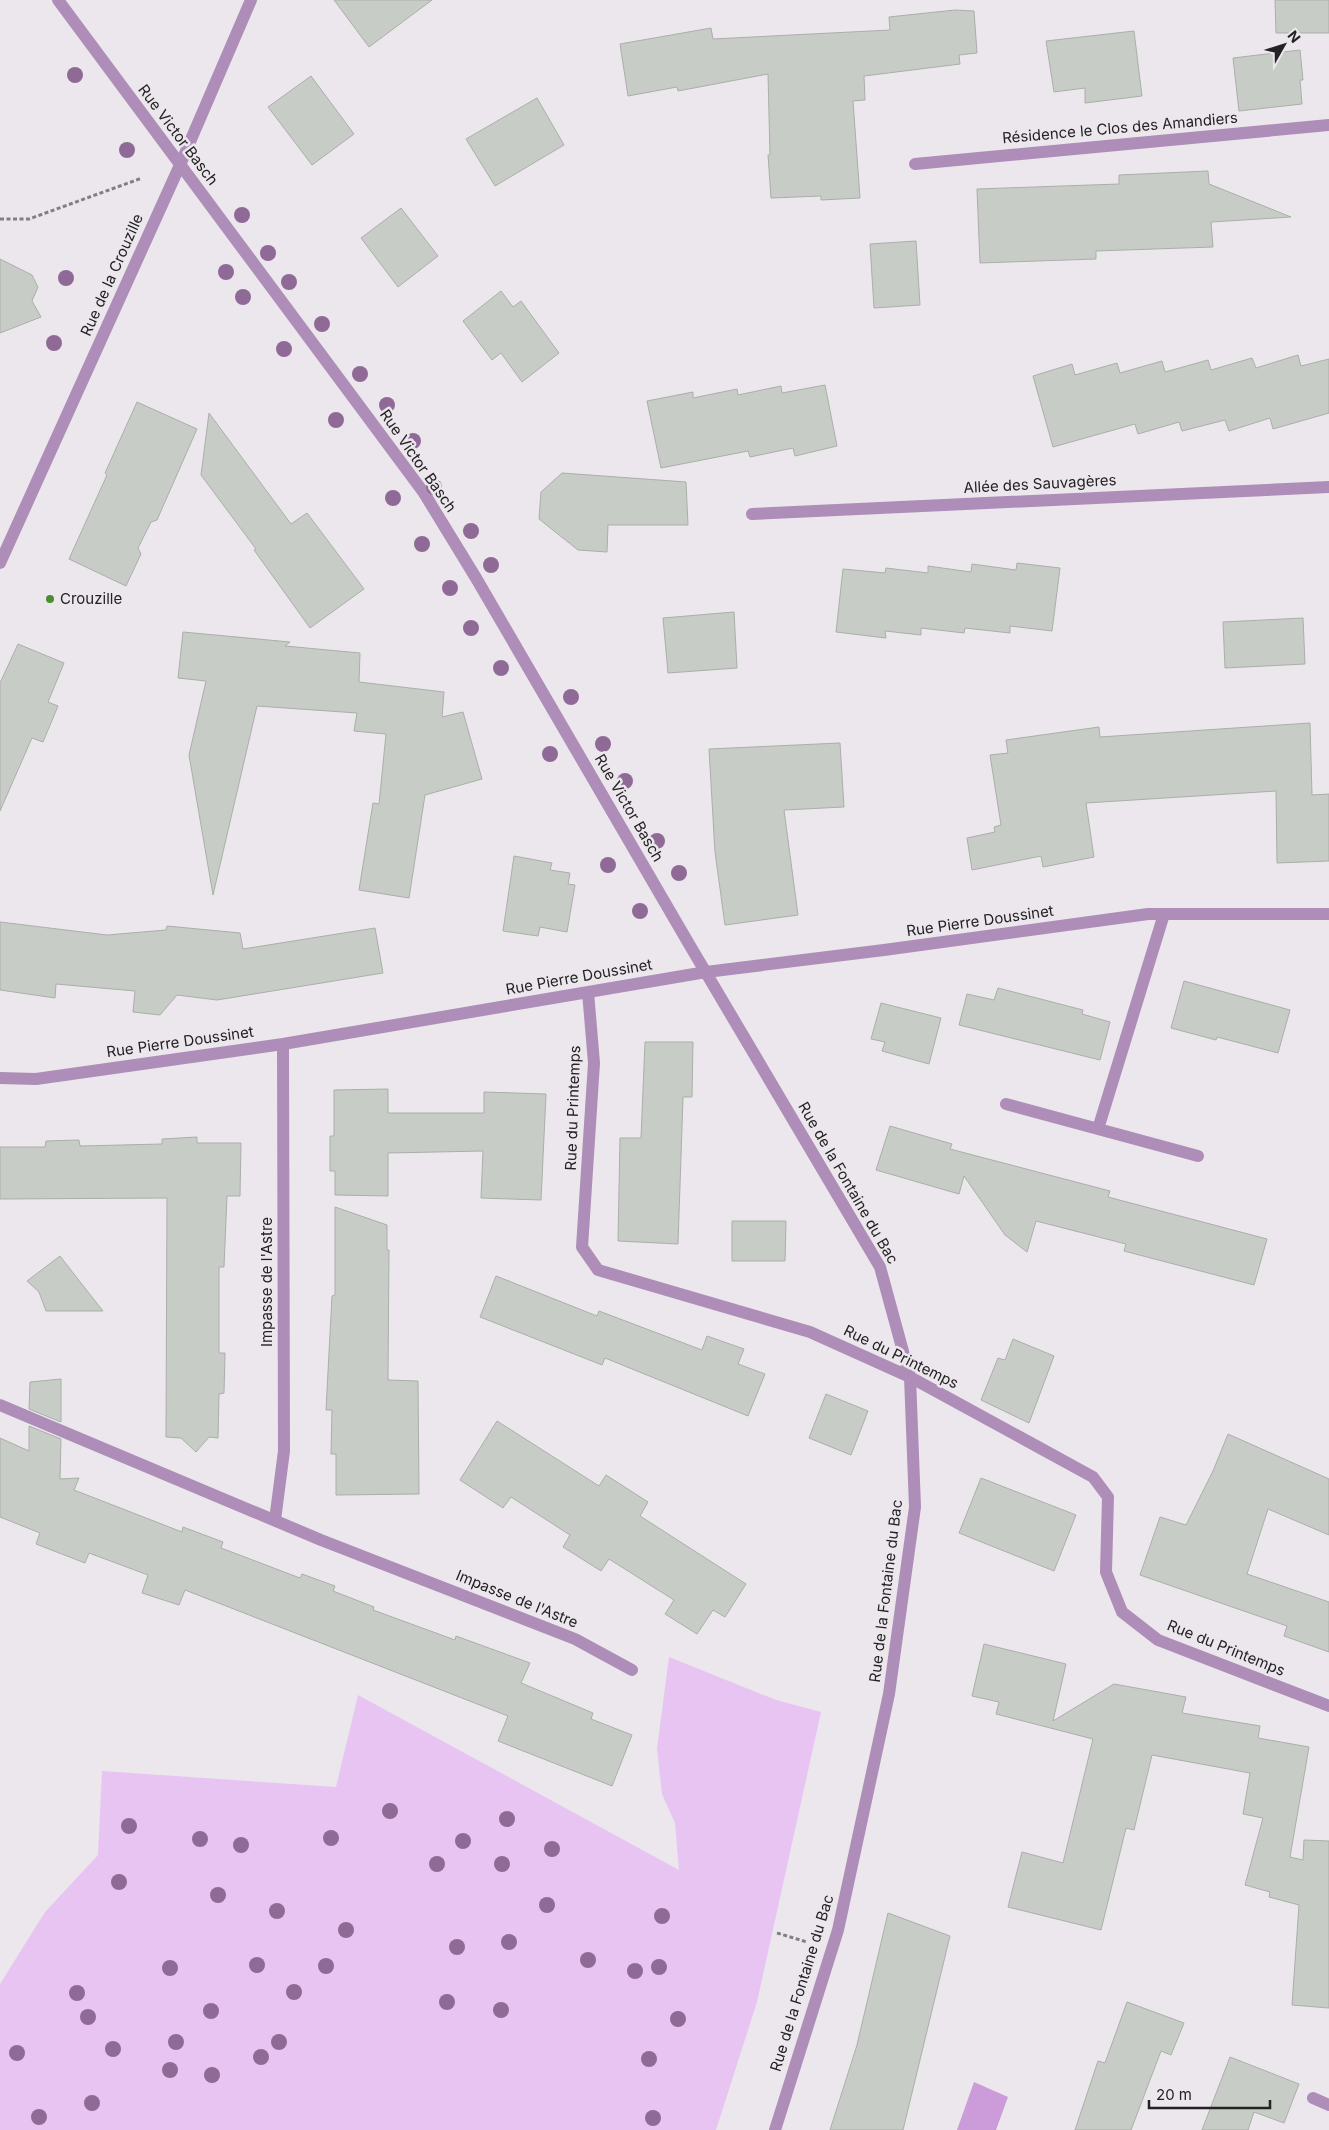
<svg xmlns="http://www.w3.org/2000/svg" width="1329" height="2130" font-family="Inter,sans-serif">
<rect width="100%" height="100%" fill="#ebe7ec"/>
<path fill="#e8c4f3" d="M 669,1657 L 776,1700 L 821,1712 L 757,2002 L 716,2130 L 0,2130 L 0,1984 L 45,1912 L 98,1855 L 102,1771 L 336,1787 L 358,1695 L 679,1870 L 675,1823 L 662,1794 L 657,1749 Z"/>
<path fill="#cc9cda" d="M 974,2082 L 1008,2097 L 996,2130 L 957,2130 Z"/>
<path fill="#c8ccc6" stroke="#aaafa9" d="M 334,0 L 432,0 L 369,47 Z
M 1275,0 L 1329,0 L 1329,33 L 1276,33 Z
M 955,10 L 974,11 L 977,53 L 959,55 L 960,64 L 864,76 L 865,100 L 853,101 L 860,198 L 821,200 L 821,196 L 771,198 L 768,155 L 770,155 L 768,74 L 678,91 L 677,87 L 628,96 L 620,44 L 711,28 L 713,39 L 890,30 L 889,17 Z
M 1134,31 L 1142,96 L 1085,103 L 1085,88 L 1054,92 L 1046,41 Z
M 1300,50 L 1303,80 L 1300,80 L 1302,104 L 1239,111 L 1233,58 Z
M 311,76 L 354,134 L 312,165 L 268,107 Z
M 537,98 L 564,145 L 495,186 L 466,139 Z
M 1208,171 L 1209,184 L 1291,217 L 1211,222 L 1213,247 L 1096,251 L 1096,259 L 980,263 L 977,189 L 1119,184 L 1119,175 Z
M 401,208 L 438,256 L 398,287 L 361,238 Z
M 916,241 L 920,305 L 874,308 L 870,244 Z
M 0,259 L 32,275 L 38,287 L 32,301 L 41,317 L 0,333 Z
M 501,291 L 513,307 L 521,301 L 559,353 L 522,382 L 501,353 L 492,360 L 463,321 Z
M 1298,355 L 1301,366 L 1329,359 L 1329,413 L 1273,429 L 1270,418 L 1229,431 L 1225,420 L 1182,431 L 1179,422 L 1138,434 L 1135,424 L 1053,447 L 1033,376 L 1072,364 L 1075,375 L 1117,363 L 1120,373 L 1162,361 L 1165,372 L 1208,360 L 1211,370 L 1252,358 L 1256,368 Z
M 825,385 L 837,446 L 795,456 L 793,448 L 750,457 L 748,451 L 661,468 L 647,401 L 693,392 L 693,398 L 737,389 L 738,395 L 781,386 L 782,393 Z
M 137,402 L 197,429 L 157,520 L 151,522 L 138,548 L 141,554 L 126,586 L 69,559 L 107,475 L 105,473 Z
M 209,413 L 291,524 L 307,513 L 364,589 L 310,628 L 254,550 L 256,549 L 201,475 Z
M 562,473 L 686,482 L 688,525 L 608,525 L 607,552 L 578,550 L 539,519 L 541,492 Z
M 1017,563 L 1060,568 L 1052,631 L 1010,626 L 1010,633 L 965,628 L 964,633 L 921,628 L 921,635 L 885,631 L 886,638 L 836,632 L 843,569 L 885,573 L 886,568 L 928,573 L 928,566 L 971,572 L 972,564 L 1016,570 Z
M 734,612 L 737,668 L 668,673 L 663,618 Z
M 1303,618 L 1305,664 L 1225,668 L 1223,622 Z
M 183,632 L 290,642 L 285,646 L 360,653 L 359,682 L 444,692 L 442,717 L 463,712 L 482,779 L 425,795 L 409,898 L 359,890 L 373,803 L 379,804 L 386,734 L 354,731 L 357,713 L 257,706 L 213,895 L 189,755 L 206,681 L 178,678 Z
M 18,644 L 64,663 L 48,702 L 58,706 L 43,742 L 32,738 L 0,811 L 0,683 Z
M 1310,723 L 1312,795 L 1329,794 L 1329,861 L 1277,863 L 1276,791 L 1086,803 L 1094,857 L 1043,867 L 1041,856 L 972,870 L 967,838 L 995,832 L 994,827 L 1001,825 L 990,755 L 1008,753 L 1006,740 L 1099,727 L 1100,737 Z
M 840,743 L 844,807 L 784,810 L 798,915 L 725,925 L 715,852 L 709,749 Z
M 514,856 L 552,863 L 550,870 L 570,873 L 568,884 L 575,885 L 567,932 L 540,927 L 538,936 L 503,931 Z
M 0,922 L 107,935 L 166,930 L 167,926 L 240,933 L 243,949 L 375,928 L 383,973 L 217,1000 L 177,995 L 160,1015 L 133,1012 L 135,991 L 56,984 L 55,998 L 0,990 Z
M 1184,981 L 1290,1010 L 1278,1053 L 1217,1037 L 1216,1040 L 1171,1028 Z
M 998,988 L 1083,1010 L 1082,1014 L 1110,1022 L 1100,1060 L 959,1025 L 967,994 L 994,1000 Z
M 881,1003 L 941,1018 L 929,1064 L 882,1051 L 885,1042 L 871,1039 Z
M 645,1042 L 693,1042 L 692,1097 L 683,1097 L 678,1244 L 618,1241 L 620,1138 L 641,1138 Z
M 388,1089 L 388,1113 L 484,1113 L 484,1092 L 546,1094 L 541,1200 L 481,1198 L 483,1151 L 388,1153 L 388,1196 L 335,1195 L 335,1171 L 330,1171 L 330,1136 L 334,1136 L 334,1090 Z
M 890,1126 L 952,1144 L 950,1149 L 1110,1191 L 1108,1197 L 1267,1239 L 1254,1285 L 1124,1251 L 1126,1244 L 1036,1221 L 1027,1252 L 1005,1235 L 964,1176 L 959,1194 L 876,1170 Z
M 197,1137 L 197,1143 L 241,1143 L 240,1196 L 227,1196 L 224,1267 L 219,1267 L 219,1353 L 225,1353 L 224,1393 L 219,1394 L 218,1438 L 209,1437 L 196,1452 L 181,1438 L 166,1437 L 167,1198 L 0,1199 L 0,1147 L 45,1147 L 46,1141 L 79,1140 L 80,1146 L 162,1144 L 162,1139 Z
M 335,1207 L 387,1225 L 387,1250 L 389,1250 L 388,1380 L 418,1381 L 419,1494 L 336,1495 L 336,1454 L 331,1454 L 332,1410 L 326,1410 L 332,1296 L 335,1295 Z
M 732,1221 L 786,1221 L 785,1261 L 732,1261 Z
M 60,1256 L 70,1269 L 103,1311 L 46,1311 L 39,1292 L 27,1281 Z
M 496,1276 L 597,1316 L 599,1311 L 702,1350 L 707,1336 L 744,1349 L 738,1364 L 765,1374 L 748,1416 L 605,1358 L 602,1365 L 480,1317 Z
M 1013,1339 L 1054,1356 L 1029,1423 L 981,1400 L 998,1358 L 1005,1360 Z
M 61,1379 L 61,1422 L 29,1409 L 30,1382 Z
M 826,1394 L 868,1411 L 851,1455 L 809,1438 Z
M 497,1421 L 599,1486 L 606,1475 L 648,1502 L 640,1516 L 746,1584 L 725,1617 L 713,1610 L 697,1634 L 665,1614 L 674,1600 L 609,1559 L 601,1571 L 563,1547 L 570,1535 L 511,1497 L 503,1508 L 460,1480 Z
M 29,1426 L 61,1439 L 60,1479 L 79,1478 L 74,1490 L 182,1532 L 183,1527 L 223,1542 L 221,1548 L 300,1578 L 302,1574 L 335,1586 L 333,1591 L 374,1607 L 373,1610 L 455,1640 L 456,1636 L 530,1663 L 521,1683 L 593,1713 L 591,1719 L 632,1735 L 612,1786 L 498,1741 L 508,1716 L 185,1590 L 179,1605 L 142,1593 L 148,1575 L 89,1553 L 85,1563 L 36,1544 L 40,1533 L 0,1517 L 0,1438 L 29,1451 Z
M 1228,1434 L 1329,1479 L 1329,1535 L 1268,1509 L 1247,1574 L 1329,1602 L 1329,1652 L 1284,1636 L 1287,1626 L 1140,1575 L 1160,1517 L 1186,1525 L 1213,1471 Z
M 981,1478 L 1076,1515 L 1054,1571 L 959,1533 Z
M 984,1644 L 1066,1664 L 1053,1721 L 1114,1684 L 1186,1697 L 1182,1713 L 1260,1726 L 1258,1738 L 1309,1747 L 1290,1857 L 1303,1860 L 1304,1840 L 1329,1841 L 1329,2008 L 1292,2005 L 1299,1905 L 1269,1897 L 1270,1892 L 1245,1885 L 1263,1818 L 1243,1814 L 1250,1773 L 1152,1755 L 1134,1830 L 1126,1828 L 1101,1930 L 1008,1907 L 1022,1852 L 1063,1863 L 1093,1739 L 996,1714 L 999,1702 L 972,1696 Z
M 888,1913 L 950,1936 L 903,2130 L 830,2130 L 857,2045 Z
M 1127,2002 L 1184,2023 L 1171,2055 L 1161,2051 L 1131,2130 L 1075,2130 L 1098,2061 L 1105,2063 Z
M 1230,2057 L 1299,2084 L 1284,2123 L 1254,2112 L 1248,2130 L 1202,2130 Z"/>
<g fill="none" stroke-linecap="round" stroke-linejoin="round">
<path stroke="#827f82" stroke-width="3" stroke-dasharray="4 2.5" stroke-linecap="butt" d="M 0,219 L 29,219 L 142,178
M 777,1933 L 807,1942"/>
<path stroke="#ae8db8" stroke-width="12" d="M 58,0 L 424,493 L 476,578 L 689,944 L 880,1267 L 910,1377 L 915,1507 L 889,1694 L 838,1930 L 775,2130
M 915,164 L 1329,125
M 752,514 L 1329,487
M 0,563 L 180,165 L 251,0
M 588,992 L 594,1063 L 582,1247 L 598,1270 L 810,1332 L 910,1377 L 1093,1477 L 1108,1497 L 1106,1572 L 1122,1612 L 1158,1640 L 1329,1706
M 0,1078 L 36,1079 L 283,1044 L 706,972 L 884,950 L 1148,914 L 1329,914
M 1006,1104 L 1198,1156
M 1098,1129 L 1164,914
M 0,1405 L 321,1540 L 575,1639 L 632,1670
M 275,1520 L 284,1451 L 283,1044
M 1313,2098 L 1329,2105"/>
</g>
<g fill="#8f6a97">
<circle cx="75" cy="75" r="8"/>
<circle cx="127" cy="150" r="8"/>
<circle cx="242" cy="215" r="8"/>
<circle cx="268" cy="253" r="8"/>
<circle cx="226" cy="272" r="8"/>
<circle cx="66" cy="278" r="8"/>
<circle cx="289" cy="282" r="8"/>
<circle cx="243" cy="297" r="8"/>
<circle cx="322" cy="324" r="8"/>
<circle cx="54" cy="343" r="8"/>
<circle cx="284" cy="349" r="8"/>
<circle cx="360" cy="374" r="8"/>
<circle cx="387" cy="405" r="8"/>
<circle cx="336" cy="420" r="8"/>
<circle cx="413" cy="441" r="8"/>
<circle cx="434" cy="487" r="8"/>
<circle cx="393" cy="498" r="8"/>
<circle cx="471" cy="531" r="8"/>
<circle cx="422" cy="544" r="8"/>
<circle cx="491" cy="565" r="8"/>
<circle cx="450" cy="588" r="8"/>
<circle cx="471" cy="628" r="8"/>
<circle cx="501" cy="668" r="8"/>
<circle cx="571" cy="697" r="8"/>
<circle cx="603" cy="744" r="8"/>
<circle cx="550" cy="754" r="8"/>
<circle cx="625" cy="781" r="8"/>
<circle cx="657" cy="841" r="8"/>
<circle cx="608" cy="865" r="8"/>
<circle cx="679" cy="873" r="8"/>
<circle cx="640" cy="911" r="8"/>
<circle cx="390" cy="1811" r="8"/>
<circle cx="507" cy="1819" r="8"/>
<circle cx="129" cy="1826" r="8"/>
<circle cx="331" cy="1838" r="8"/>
<circle cx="200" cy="1839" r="8"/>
<circle cx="463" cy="1841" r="8"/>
<circle cx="241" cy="1845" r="8"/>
<circle cx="552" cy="1849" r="8"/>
<circle cx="437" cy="1864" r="8"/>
<circle cx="502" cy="1864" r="8"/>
<circle cx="119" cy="1882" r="8"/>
<circle cx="218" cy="1895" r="8"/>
<circle cx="547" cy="1905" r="8"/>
<circle cx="277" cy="1911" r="8"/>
<circle cx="662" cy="1916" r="8"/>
<circle cx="346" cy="1930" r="8"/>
<circle cx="509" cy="1942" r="8"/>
<circle cx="457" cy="1947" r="8"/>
<circle cx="588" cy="1960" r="8"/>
<circle cx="257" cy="1965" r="8"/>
<circle cx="326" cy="1966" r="8"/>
<circle cx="659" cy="1967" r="8"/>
<circle cx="170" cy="1968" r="8"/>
<circle cx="635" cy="1971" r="8"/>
<circle cx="294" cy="1992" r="8"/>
<circle cx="77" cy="1993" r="8"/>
<circle cx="447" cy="2002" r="8"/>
<circle cx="501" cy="2010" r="8"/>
<circle cx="211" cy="2011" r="8"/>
<circle cx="88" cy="2017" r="8"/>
<circle cx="678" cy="2019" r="8"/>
<circle cx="176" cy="2042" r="8"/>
<circle cx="279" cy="2042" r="8"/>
<circle cx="113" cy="2049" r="8"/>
<circle cx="17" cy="2053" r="8"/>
<circle cx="261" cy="2057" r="8"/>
<circle cx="649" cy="2059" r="8"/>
<circle cx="170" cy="2070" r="8"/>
<circle cx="212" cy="2075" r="8"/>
<circle cx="92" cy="2103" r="8"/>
<circle cx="39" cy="2117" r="8"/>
<circle cx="653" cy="2118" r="8"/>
</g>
<circle fill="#4b8c2f" stroke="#ebe7ec" stroke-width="2" cx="50" cy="599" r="5"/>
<g text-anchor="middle" stroke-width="5" stroke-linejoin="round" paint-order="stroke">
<g font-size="15" fill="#242224" stroke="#ebe7ec">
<text transform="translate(1120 128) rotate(-5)" y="5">Résidence le Clos des Amandiers</text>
<text transform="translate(178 135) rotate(53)" y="5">Rue Victor Basch</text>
<text transform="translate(112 275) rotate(-66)" y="5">Rue de la Crouzille</text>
<text transform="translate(418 461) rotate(55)" y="5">Rue Victor Basch</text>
<text transform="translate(1040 484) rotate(-3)" y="5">Allée des Sauvagères</text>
<text transform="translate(629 808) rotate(60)" y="5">Rue Victor Basch</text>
<text transform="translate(980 921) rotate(-8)" y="5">Rue Pierre Doussinet</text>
<text transform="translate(579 977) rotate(-10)" y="5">Rue Pierre Doussinet</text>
<text transform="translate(180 1042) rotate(-8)" y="5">Rue Pierre Doussinet</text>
<text transform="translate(573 1108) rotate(-88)" y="5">Rue du Printemps</text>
<text transform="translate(848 1183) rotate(60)" y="5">Rue de la Fontaine du Bac</text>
<text transform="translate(267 1282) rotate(-90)" y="5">Impasse de l'Astre</text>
<text transform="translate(901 1357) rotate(26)" y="5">Rue du Printemps</text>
<text transform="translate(886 1591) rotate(-83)" y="5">Rue de la Fontaine du Bac</text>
<text transform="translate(517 1599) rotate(22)" y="5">Impasse de l'Astre</text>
<text transform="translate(1226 1648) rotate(22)" y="5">Rue du Printemps</text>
<text transform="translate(802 1983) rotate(-73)" y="5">Rue de la Fontaine du Bac</text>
</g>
<g font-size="15" fill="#242224" stroke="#ebe7ec" text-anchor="start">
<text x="60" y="604">Crouzille</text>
</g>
</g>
<g transform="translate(1284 45) rotate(51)" stroke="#ebe7ec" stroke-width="4" paint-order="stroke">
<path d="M0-4L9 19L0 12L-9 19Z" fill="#242224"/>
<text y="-8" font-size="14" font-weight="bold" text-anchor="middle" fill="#242224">N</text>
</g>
<path d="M1149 2100v8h121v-8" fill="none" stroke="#242224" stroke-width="2.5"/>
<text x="1156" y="2100" font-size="15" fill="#242224" stroke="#ebe7ec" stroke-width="4" paint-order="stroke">20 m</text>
</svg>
